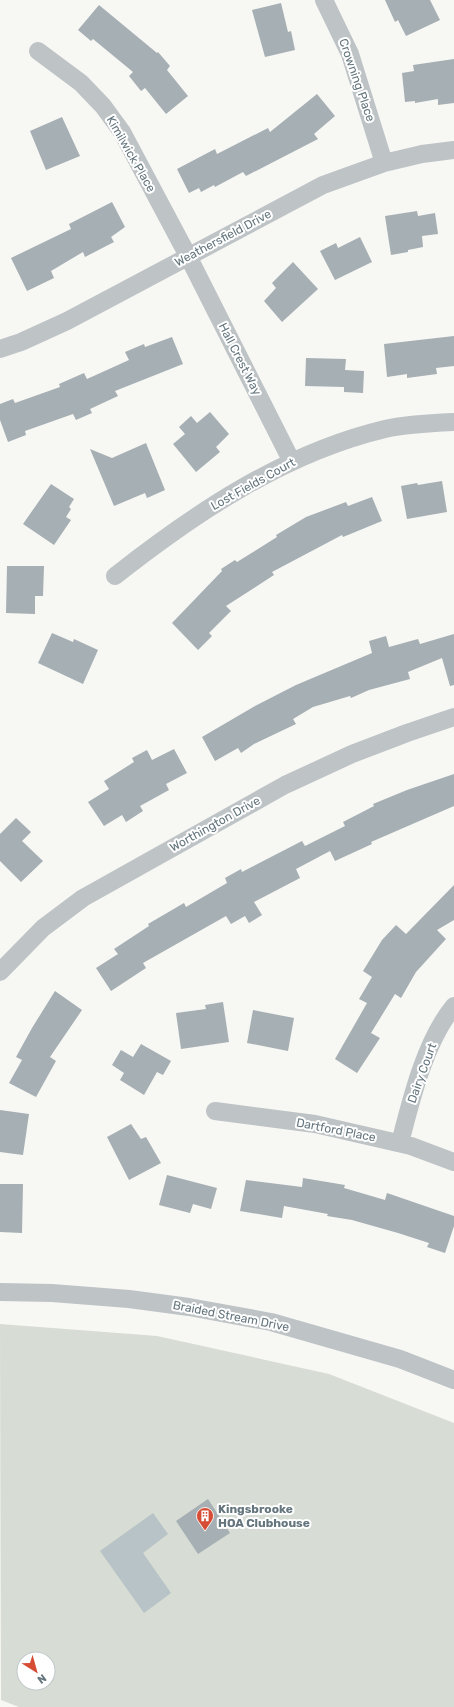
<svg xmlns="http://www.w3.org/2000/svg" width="454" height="1707" font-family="Rubik,sans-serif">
<rect width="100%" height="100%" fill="#f7f7f4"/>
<path fill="#d7dcd4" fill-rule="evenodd" d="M 0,1324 L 157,1336 L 329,1374 L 454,1423 L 454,1707 L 19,1707 L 1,1700 ZM 24,1659 L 48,1659 L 48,1683 L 24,1683 Z"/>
<path fill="#b7c3c6" d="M 153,1513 L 168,1534 L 143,1553 L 171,1593 L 144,1613 L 100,1551 Z"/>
<path fill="#a6afb3" d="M 385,0 L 430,0 L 440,20 L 406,36 L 398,20 L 395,22 Z
M 281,3 L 288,32 L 291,31 L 295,50 L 265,57 L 252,10 Z
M 99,5 L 157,53 L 158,52 L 170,66 L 167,70 L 188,96 L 166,114 L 145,88 L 141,91 L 129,76 L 133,72 L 93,39 L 91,41 L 78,30 Z
M 454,59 L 454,103 L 438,105 L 438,99 L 415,103 L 415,101 L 405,102 L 402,73 L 414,71 L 413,65 Z
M 317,94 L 335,116 L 314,134 L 318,139 L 246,176 L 243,172 L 215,187 L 214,185 L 201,192 L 199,188 L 189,193 L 177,169 L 215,149 L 217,154 L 268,128 L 270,132 Z
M 62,117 L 80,156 L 46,170 L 30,131 Z
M 112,202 L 125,227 L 111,237 L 114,242 L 85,257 L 83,252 L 51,271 L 54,278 L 27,291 L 11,258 L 71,229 L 69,224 Z
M 417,211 L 418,216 L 435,213 L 438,234 L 422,236 L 423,247 L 408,250 L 408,252 L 391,255 L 385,216 Z
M 360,237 L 372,262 L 335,280 L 320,251 L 336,243 L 338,248 Z
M 293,262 L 318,289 L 282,322 L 264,301 L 276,288 L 272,283 Z
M 454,336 L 454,366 L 436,368 L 437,374 L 407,378 L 407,374 L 387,377 L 384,344 Z
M 172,337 L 183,364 L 115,391 L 118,396 L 90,409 L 92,413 L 76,420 L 73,414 L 25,431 L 26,435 L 8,442 L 0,420 L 0,404 L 13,399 L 15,403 L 60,387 L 59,384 L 84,373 L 87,379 L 129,360 L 125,352 L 144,344 L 145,347 Z
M 306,358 L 346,359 L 345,370 L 364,371 L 363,393 L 344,392 L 344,387 L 305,386 Z
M 210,412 L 229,434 L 216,447 L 220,452 L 196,472 L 173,444 L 185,434 L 179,427 L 191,416 L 197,423 Z
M 146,443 L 165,490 L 147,498 L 145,493 L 114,506 L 90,449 L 112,458 Z
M 442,481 L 447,512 L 407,519 L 401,486 L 417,483 L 418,485 Z
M 51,484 L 74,499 L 69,507 L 71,509 L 66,517 L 71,520 L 54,545 L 23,524 Z
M 372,497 L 382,521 L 343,537 L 342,535 L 272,572 L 274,575 L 226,606 L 231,611 L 209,633 L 212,636 L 198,650 L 172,623 L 222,571 L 221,569 L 235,560 L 237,562 L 277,537 L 276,535 L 306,517 L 346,502 L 348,506 Z
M 7,566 L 44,566 L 43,596 L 35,596 L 35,614 L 6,613 Z
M 52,633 L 73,642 L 74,639 L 98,650 L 83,684 L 38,663 Z
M 454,634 L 454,685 L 450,686 L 442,658 L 408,672 L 410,679 L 369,690 L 351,698 L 350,696 L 313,707 L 293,719 L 296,724 L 254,744 L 241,753 L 238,748 L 215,761 L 202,737 L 255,706 L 296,685 L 372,653 L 369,641 L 386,636 L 389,647 L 418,639 L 420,644 Z
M 174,749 L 187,773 L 166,784 L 169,790 L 140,806 L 143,811 L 126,822 L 122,815 L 104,826 L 88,802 L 109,789 L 104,781 L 134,762 L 132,758 L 147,750 L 152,760 Z
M 454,774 L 454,806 L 371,842 L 372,844 L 335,861 L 330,851 L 296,869 L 300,878 L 254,902 L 262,915 L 249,923 L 245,916 L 231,924 L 226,916 L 143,963 L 146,968 L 111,991 L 96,968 L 118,954 L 114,949 L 149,926 L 148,924 L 184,903 L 186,907 L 227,883 L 225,878 L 241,869 L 242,872 L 302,841 L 305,846 L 345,826 L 343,822 L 374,806 L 373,804 L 407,790 Z
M 16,818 L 31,832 L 22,841 L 43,861 L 21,882 L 0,861 L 0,834 Z
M 454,885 L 454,920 L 437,930 L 446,939 L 416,972 L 401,998 L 395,994 L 371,1033 L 380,1038 L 357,1073 L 335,1059 L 367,1003 L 359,999 L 372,977 L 363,971 L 382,940 L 396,925 L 406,934 Z
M 55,991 L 82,1010 L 50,1057 L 56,1061 L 36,1097 L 9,1083 L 22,1060 L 16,1057 L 32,1028 Z
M 223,1002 L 229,1042 L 181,1049 L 176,1013 L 206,1009 L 205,1005 Z
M 253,1010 L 294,1018 L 288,1051 L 247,1043 Z
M 141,1044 L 171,1061 L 163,1075 L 157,1072 L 144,1095 L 120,1080 L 124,1073 L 112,1065 L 121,1050 L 133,1057 Z
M 0,1110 L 29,1114 L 23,1155 L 0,1152 Z
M 131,1124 L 141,1139 L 146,1137 L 161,1163 L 129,1180 L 107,1137 Z
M 167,1175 L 217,1188 L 211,1209 L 193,1204 L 190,1213 L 159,1205 Z
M 303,1178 L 345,1185 L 344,1188 L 385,1200 L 387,1193 L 454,1216 L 454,1226 L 445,1253 L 427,1247 L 429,1243 L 398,1233 L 352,1220 L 327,1216 L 328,1214 L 284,1206 L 282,1218 L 240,1211 L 246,1180 L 302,1187 Z
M 0,1184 L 23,1184 L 22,1233 L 0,1232 Z
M 208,1499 L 230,1533 L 198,1554 L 176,1521 Z"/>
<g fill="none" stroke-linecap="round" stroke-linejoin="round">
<path stroke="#bec3c6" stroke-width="18" d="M 324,0 L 350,54 L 384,163
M 38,51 L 81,83 L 103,106 L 122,132 L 188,256 L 292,462
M 0,349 L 21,342 L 67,321 L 323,185 L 384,163 L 422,154 L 454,150
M 115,576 C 195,513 284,453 385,429 C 407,424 431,423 454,422
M 0,972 L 43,928 L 83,898 L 285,785 L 352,754 L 407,733 L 454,717
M 215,1111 L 315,1124 L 411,1146 L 454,1162
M 400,1143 C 411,1100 425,1041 454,1006
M 0,1292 L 52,1293 L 129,1299 L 189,1307 L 271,1322 L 400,1359 L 454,1380"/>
</g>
<defs>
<symbol id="building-pin" viewBox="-11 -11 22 30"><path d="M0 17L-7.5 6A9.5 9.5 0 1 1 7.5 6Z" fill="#d74c34" stroke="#fff"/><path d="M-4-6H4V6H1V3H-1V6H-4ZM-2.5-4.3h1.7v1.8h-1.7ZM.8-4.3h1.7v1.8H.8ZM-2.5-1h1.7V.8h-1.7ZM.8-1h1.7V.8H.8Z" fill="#fff"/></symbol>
</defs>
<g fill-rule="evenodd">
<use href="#building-pin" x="195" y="1506" width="20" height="27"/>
</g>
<g text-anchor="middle" stroke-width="4" stroke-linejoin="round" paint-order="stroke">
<g font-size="12" fill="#64757d" stroke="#fff">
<text transform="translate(357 80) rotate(71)" y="4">Crowning Place</text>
<text transform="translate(131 154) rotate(60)" y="4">Kimilwick Place</text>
<text transform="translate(223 238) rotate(-28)" y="4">Weathersfield Drive</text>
<text transform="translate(240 359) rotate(63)" y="4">Hall Crest Way</text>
<text transform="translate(253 484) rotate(-29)" y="4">Lost Fields Court</text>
<text transform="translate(215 824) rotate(-29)" y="4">Worthington Drive</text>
<text transform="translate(422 1073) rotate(-70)" y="4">Dairy Court</text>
<text transform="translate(336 1130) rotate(11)" y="4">Dartford Place</text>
<text transform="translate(231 1316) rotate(11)" y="4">Braided Stream Drive</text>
</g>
<g font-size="12" font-weight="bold" fill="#64757d" stroke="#fff" text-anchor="start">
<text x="218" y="1513">Kingsbrooke<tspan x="218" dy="14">HOA Clubhouse</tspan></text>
</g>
</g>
<g transform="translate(36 1671) rotate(143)"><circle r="19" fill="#ffffff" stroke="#c1c8cb"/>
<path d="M0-3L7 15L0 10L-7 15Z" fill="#d74c34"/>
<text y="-6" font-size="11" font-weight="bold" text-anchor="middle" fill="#64757d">N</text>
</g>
</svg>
